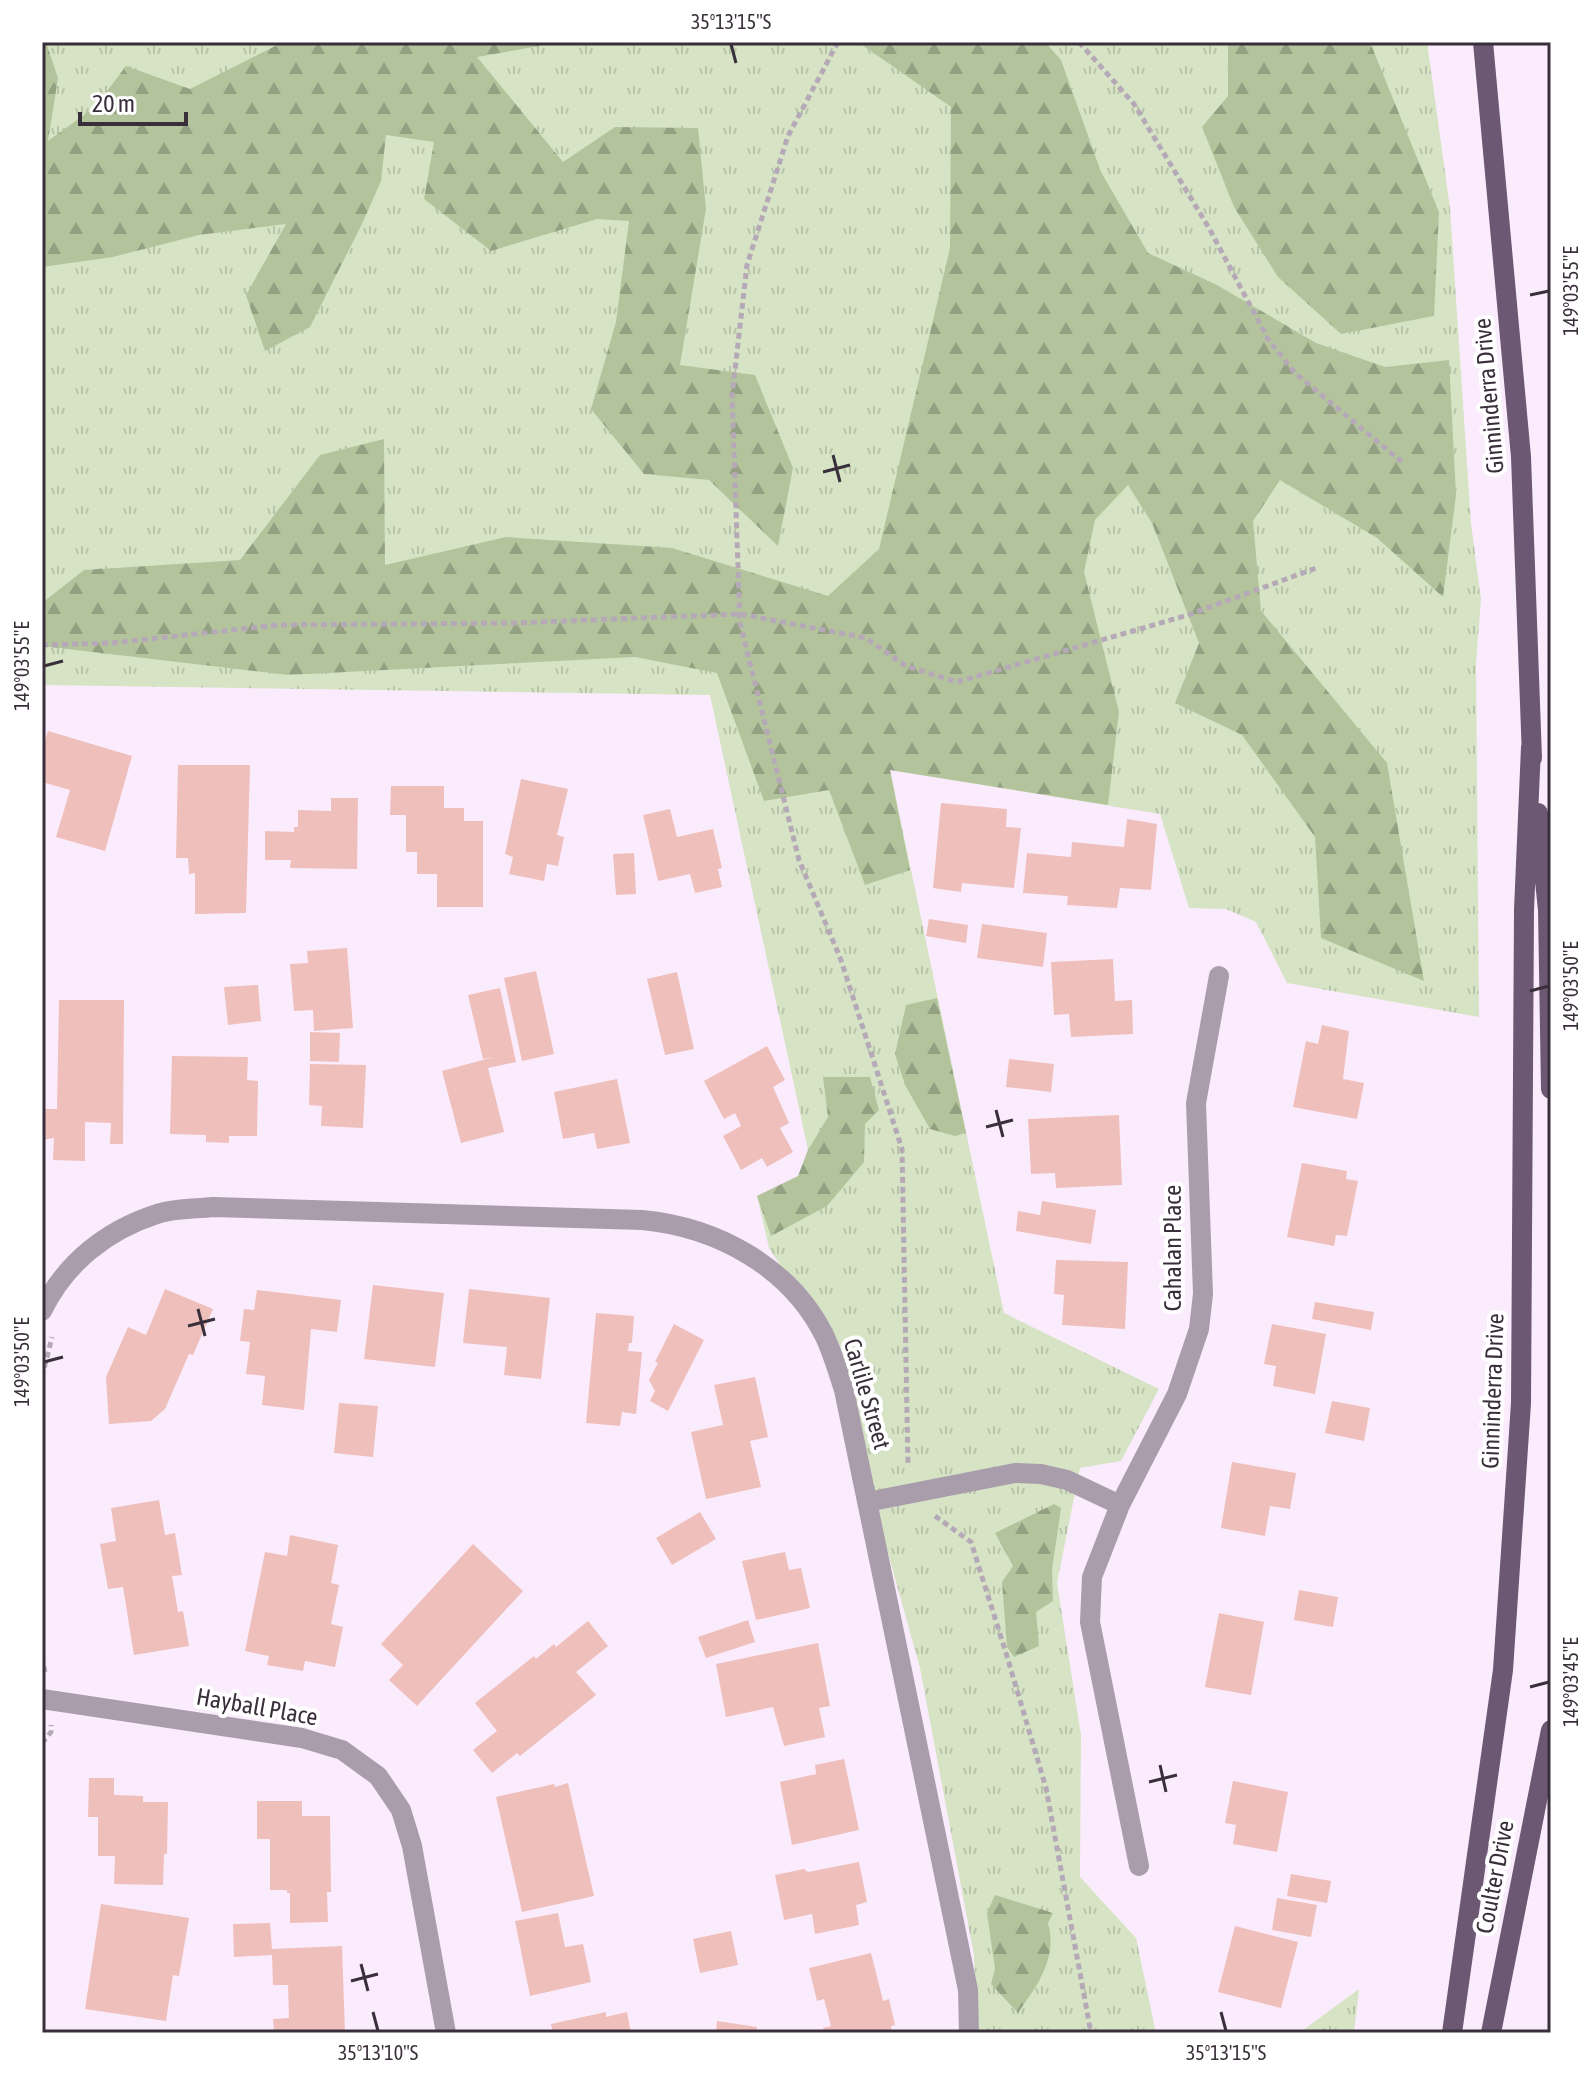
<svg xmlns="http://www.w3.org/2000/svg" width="1593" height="2075" font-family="'Asap Condensed',sans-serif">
<defs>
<pattern id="grass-tufts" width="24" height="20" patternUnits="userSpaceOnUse" patternTransform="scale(2)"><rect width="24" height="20" fill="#d6e4c5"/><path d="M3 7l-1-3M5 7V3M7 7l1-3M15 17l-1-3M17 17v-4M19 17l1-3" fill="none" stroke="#b8c4aa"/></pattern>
<pattern id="forest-firs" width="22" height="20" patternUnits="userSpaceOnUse" patternTransform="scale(2)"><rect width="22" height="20" fill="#b3c49d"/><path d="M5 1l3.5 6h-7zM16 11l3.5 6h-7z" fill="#93a081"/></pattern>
</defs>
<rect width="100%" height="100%" fill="#fbecfd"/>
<path fill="url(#grass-tufts)" d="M 42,42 L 1427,42 L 1450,208 L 1471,523 L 1481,600 L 1476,664 L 1479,1017 L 1287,983 L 1256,922 L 1226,909 L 1189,908 L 1160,814 L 890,770 L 1004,1313 L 1159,1389 L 1121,1461 L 1080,1468 L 1057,1583 L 1081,1735 L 1080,1877 L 1136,1938 L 1156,2033 L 977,2033 L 974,1955 L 920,1668 L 829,1341 L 769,1248 L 757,1196 L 798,1177 L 808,1150 L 710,695 L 42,685 Z
M 1359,1989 L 1354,2033 L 1299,2033 Z"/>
<path fill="url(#forest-firs)" d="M 42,42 L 46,42 L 58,78 L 48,141 L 95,107 L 126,66 L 190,89 L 283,42 L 539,42 L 539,46 L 477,57 L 563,162 L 615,127 L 698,128 L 706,209 L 680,365 L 755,375 L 793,468 L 778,546 L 709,480 L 644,474 L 591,409 L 616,322 L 629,221 L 597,219 L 491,251 L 424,199 L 434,142 L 386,135 L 381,181 L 362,224 L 310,327 L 265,351 L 246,295 L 286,224 L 199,235 L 113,257 L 42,267 Z
M 858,42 L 1045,42 L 1061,60 L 1101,172 L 1148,253 L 1217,285 L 1316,343 L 1385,367 L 1449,360 L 1456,495 L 1443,597 L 1377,538 L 1280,480 L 1253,521 L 1261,611 L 1387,763 L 1424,981 L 1321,938 L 1315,837 L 1242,735 L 1175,703 L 1199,643 L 1152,523 L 1128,485 L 1095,520 L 1084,572 L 1119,712 L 1108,805 L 890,770 L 910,870 L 865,885 L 829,790 L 764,801 L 717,673 L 635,657 L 289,675 L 42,646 L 42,603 L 84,570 L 240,560 L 320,455 L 384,439 L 385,565 L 506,537 L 672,548 L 828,596 L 879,549 L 950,248 L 951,107 Z
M 1228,42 L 1370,42 L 1439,212 L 1434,316 L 1341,334 L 1278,277 L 1234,207 L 1202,127 L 1228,96 Z
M 937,998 L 966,1133 L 955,1136 L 930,1129 L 905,1085 L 895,1054 L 906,1005 Z
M 823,1077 L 870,1077 L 879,1110 L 865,1124 L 864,1162 L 827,1206 L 771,1236 L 757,1196 L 798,1176 L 808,1150 L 828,1117 Z
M 1054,1504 L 1061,1508 L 1052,1570 L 1053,1601 L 1036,1612 L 1039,1646 L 1014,1657 L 1007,1647 L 1002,1582 L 1013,1566 L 995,1533 Z
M 995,1895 L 1053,1913 L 1048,1923 C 1058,1958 1037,1986 1018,2013 L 991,1984 L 995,1969 L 987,1913 Z"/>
<path fill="#efbfbb" d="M 48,731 L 132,756 L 105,851 L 56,837 L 70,790 L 42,782 L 42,751 Z
M 178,765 L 250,765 L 246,913 L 195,914 L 195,873 L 189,874 L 188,858 L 176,858 Z
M 521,779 L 568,789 L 557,835 L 564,837 L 558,866 L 547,864 L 544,881 L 509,874 L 513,857 L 505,854 Z
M 391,786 L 444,786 L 444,808 L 464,808 L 464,821 L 483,821 L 483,907 L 437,907 L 437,874 L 417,874 L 417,852 L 406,852 L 406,815 L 390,815 Z
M 331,798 L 358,798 L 357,869 L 290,868 L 291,860 L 265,860 L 265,831 L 294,832 L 294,827 L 298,827 L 298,810 L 331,811 Z
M 941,803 L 1007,809 L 1006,827 L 1021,828 L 1014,888 L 962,883 L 961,892 L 933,888 Z
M 670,809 L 677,837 L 713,829 L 722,868 L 718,869 L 722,887 L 695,893 L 690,874 L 658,881 L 643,815 Z
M 1127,819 L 1157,824 L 1151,890 L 1120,888 L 1117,908 L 1067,905 L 1068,896 L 1023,893 L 1027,853 L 1071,857 L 1072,842 L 1124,847 Z
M 634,853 L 636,894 L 616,895 L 613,854 Z
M 929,919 L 968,925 L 966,943 L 926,936 Z
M 982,924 L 1047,933 L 1043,967 L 977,958 Z
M 347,948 L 353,1028 L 314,1031 L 313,1010 L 294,1011 L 290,964 L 308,963 L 307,951 Z
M 1113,959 L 1115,1001 L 1132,1000 L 1133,1034 L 1071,1037 L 1069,1014 L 1054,1015 L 1051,962 Z
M 536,971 L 554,1054 L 522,1061 L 504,978 Z
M 677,972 L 694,1049 L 665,1055 L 647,979 Z
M 258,985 L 261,1021 L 228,1025 L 224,987 Z
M 500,988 L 516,1062 L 488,1068 L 504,1132 L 461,1143 L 442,1071 L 494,1057 L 483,1059 L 468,995 Z
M 59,1000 L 124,1000 L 123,1144 L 110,1144 L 111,1123 L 85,1122 L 85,1161 L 53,1160 L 54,1138 L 42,1140 L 42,1109 L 57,1109 Z
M 1322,1025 L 1349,1031 L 1343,1079 L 1364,1083 L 1357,1119 L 1293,1107 L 1306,1041 L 1318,1044 Z
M 310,1032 L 340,1033 L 339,1062 L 310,1061 Z
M 767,1046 L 785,1080 L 773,1087 L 789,1123 L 780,1128 L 793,1152 L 767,1167 L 762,1158 L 741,1170 L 723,1136 L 741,1126 L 735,1113 L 724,1119 L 704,1081 Z
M 172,1056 L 248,1057 L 247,1080 L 258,1081 L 257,1136 L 229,1136 L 229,1143 L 206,1142 L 206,1135 L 170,1134 Z
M 1009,1059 L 1054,1064 L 1051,1092 L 1006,1087 Z
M 310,1064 L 366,1065 L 363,1128 L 321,1126 L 322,1106 L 309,1105 Z
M 617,1079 L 630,1143 L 597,1149 L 594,1133 L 563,1139 L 554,1092 Z
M 1119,1115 L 1122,1185 L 1056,1188 L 1055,1173 L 1031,1174 L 1028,1119 Z
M 1302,1163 L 1347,1171 L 1346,1179 L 1358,1181 L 1347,1236 L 1336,1235 L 1334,1246 L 1287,1237 Z
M 1042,1201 L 1096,1210 L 1091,1244 L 1016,1231 L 1018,1211 L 1040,1215 Z
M 1056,1260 L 1128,1262 L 1125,1329 L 1062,1325 L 1064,1295 L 1054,1294 Z
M 373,1285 L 444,1293 L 435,1367 L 364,1359 Z
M 165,1289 L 213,1309 L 193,1355 L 189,1354 L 165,1409 L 151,1421 L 109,1424 L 106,1377 L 128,1327 L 146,1335 Z
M 469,1289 L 550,1298 L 541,1379 L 504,1375 L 507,1347 L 463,1343 Z
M 257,1290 L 341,1300 L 337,1332 L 311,1329 L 304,1410 L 262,1405 L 265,1376 L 246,1374 L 250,1342 L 240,1341 L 244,1309 L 254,1310 Z
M 1315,1302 L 1374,1312 L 1371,1330 L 1312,1319 Z
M 596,1313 L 634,1316 L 632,1343 L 629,1343 L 628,1351 L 642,1352 L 636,1414 L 622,1412 L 620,1426 L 586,1423 Z
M 674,1324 L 704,1340 L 668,1411 L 650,1401 L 655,1391 L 649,1380 L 658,1363 L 655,1362 Z
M 1272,1324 L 1326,1334 L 1315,1394 L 1273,1386 L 1276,1366 L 1264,1364 Z
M 755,1377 L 768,1437 L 750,1441 L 761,1487 L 706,1499 L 691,1432 L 723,1425 L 714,1385 Z
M 1332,1401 L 1370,1408 L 1364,1441 L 1325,1433 Z
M 339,1403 L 378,1406 L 373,1457 L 334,1453 Z
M 1232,1462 L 1296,1473 L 1290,1509 L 1270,1506 L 1265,1536 L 1221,1528 Z
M 159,1500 L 165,1535 L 175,1533 L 182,1575 L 172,1576 L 178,1612 L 183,1611 L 189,1646 L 134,1655 L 123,1587 L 108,1589 L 100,1544 L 116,1541 L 111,1508 Z
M 700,1512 L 716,1539 L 672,1565 L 656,1538 Z
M 290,1535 L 338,1545 L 331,1583 L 339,1585 L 331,1624 L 343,1627 L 335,1667 L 305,1661 L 303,1671 L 267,1665 L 269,1656 L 245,1651 L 265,1552 L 287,1556 Z
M 473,1544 L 523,1591 L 417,1706 L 389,1680 L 403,1665 L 381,1644 Z
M 785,1552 L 789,1570 L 801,1568 L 810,1608 L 756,1620 L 742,1561 Z
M 1299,1590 L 1338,1597 L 1333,1627 L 1294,1620 Z
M 1219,1613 L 1264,1622 L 1251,1695 L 1205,1687 Z
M 748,1620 L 755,1642 L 706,1658 L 698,1637 Z
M 588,1621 L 608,1646 L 576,1672 L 596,1695 L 520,1756 L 517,1753 L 492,1773 L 473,1750 L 497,1731 L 475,1703 L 534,1656 L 536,1659 L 554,1644 L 556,1647 Z
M 818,1643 L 830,1706 L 819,1708 L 825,1737 L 784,1746 L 773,1707 L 726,1717 L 716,1664 Z
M 844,1759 L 859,1830 L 792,1845 L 780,1782 L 816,1774 L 815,1765 Z
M 89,1778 L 114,1778 L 114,1795 L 143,1796 L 143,1802 L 168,1802 L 167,1854 L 164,1854 L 163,1885 L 114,1884 L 115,1856 L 98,1856 L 98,1817 L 88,1817 Z
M 1233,1781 L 1288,1792 L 1277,1852 L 1233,1844 L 1236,1825 L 1225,1823 Z
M 568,1783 L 594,1896 L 522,1912 L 496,1797 L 554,1784 L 555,1787 Z
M 257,1801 L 302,1801 L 302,1816 L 330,1816 L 331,1892 L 327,1892 L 328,1922 L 290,1923 L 290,1893 L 287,1893 L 287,1890 L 270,1890 L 270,1839 L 257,1839 Z
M 859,1862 L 867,1902 L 856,1905 L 859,1925 L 815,1934 L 812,1914 L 784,1920 L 775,1875 L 804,1869 L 808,1872 Z
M 1291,1874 L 1331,1881 L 1327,1903 L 1287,1896 Z
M 1277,1898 L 1317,1905 L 1311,1937 L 1272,1930 Z
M 101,1904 L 189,1918 L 179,1976 L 173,1975 L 166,2021 L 85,2009 Z
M 558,1913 L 565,1947 L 583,1944 L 591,1982 L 530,1996 L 515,1921 Z
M 270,1923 L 272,1949 L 342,1946 L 345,2033 L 274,2033 L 273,2019 L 289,2018 L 288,1985 L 273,1985 L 272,1955 L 234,1957 L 233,1924 Z
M 1235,1926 L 1298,1942 L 1281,2008 L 1218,1992 Z
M 731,1931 L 738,1965 L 700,1973 L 693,1939 Z
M 871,1953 L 883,2001 L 889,1999 L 895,2025 L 891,2026 L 892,2033 L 825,2033 L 823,2028 L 831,2026 L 824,1999 L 817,2001 L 809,1968 Z
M 606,2012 L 606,2017 L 627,2012 L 631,2033 L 553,2033 L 551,2024 Z
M 717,2021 L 757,2027 L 756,2033 L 716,2033 Z"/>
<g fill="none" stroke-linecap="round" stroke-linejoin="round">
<path stroke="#b6a9b7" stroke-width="5" stroke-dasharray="6 4" stroke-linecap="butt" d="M 838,42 L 788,136 L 747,265 L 732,396 L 740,623 L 799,860 L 841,960 L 902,1149 L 908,1466
M 1079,42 L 1134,104 L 1209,228 L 1268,339 L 1295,373 L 1402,462
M 42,645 L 112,643 L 278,625 L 515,623 L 740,614 L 866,638 L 906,666 L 957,682 L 1188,615 L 1319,567
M 42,1377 L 52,1337
M 935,1516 L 971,1542 L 1006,1653 L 1046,1788 L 1091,2033
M 42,1657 L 45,1672
M 42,1743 L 51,1732 L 51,1725"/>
<path stroke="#a99dac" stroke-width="20" d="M 42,1311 C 65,1263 107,1230 157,1214 C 174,1208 195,1209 213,1207 L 642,1220 C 717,1227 791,1267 825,1337 C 833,1354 838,1372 844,1390 L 968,1990 L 969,2033
M 867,1502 L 1015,1473 L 1041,1474 L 1067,1480 L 1120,1505
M 42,1699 L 302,1738 L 342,1750 L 378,1776 L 401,1810 L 412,1846 L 446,2033
M 1139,1866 L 1090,1622 L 1092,1577 L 1120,1505 L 1177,1394 L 1199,1329 L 1203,1294 L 1196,1103 L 1219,976"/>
<path stroke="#6c5872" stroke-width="20" d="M 1483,42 L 1521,457 L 1532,758
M 1538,813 L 1548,910 L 1551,1089
M 1452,2033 L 1503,1670 L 1521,1403 L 1524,910 L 1531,747
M 1491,2033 L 1551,1730"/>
</g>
<path fill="none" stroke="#392f3a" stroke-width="3" d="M 731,44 L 736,63M 1530,295 L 1549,291M 833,455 L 840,482M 823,472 L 850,465M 44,666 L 63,661M 1530,991 L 1549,986M 996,1110 L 1003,1137M 986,1127 L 1013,1120M 198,1309 L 205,1336M 188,1326 L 215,1319M 44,1362 L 63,1357M 1530,1687 L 1549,1682M 1160,1765 L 1166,1792M 1149,1782 L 1177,1775M 361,1964 L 368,1991M 351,1981 L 378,1974M 373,2012 L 378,2031M 1221,2012 L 1226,2031"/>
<g text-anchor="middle" stroke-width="8" stroke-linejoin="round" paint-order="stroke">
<g font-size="24" fill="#392f3a" stroke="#fff">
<text transform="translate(1489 396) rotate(-95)" y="8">Ginninderra Drive</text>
<text transform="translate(1173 1248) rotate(-90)" y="8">Cahalan Place</text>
<text transform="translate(1493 1391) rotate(-88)" y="8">Ginninderra Drive</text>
<text transform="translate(867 1394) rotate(74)" y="8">Carlile Street</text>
<text transform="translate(257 1707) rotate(10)" y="8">Hayball Place</text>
<text transform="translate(1495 1877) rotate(-79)" y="8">Coulter Drive</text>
</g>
</g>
<rect width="1593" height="2075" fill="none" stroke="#ffffff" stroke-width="88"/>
<path d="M80 112v12h106v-12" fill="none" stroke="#392f3a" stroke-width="4"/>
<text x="92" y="112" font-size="24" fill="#392f3a" stroke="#ffffff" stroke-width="6" paint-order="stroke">20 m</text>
<rect x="44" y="44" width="1505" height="1987" fill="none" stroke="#392f3a" stroke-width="3"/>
<g font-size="20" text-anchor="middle" fill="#392f3a">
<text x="731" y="29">35°13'15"S</text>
<text transform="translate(1571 291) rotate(-90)" y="7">149°03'55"E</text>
<text transform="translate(22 666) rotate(-90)" y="7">149°03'55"E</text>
<text transform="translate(1571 986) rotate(-90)" y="7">149°03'50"E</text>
<text transform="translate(22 1362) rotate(-90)" y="7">149°03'50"E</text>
<text transform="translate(1571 1682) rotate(-90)" y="7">149°03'45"E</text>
<text x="378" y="2060">35°13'10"S</text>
<text x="1226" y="2060">35°13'15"S</text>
</g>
</svg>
